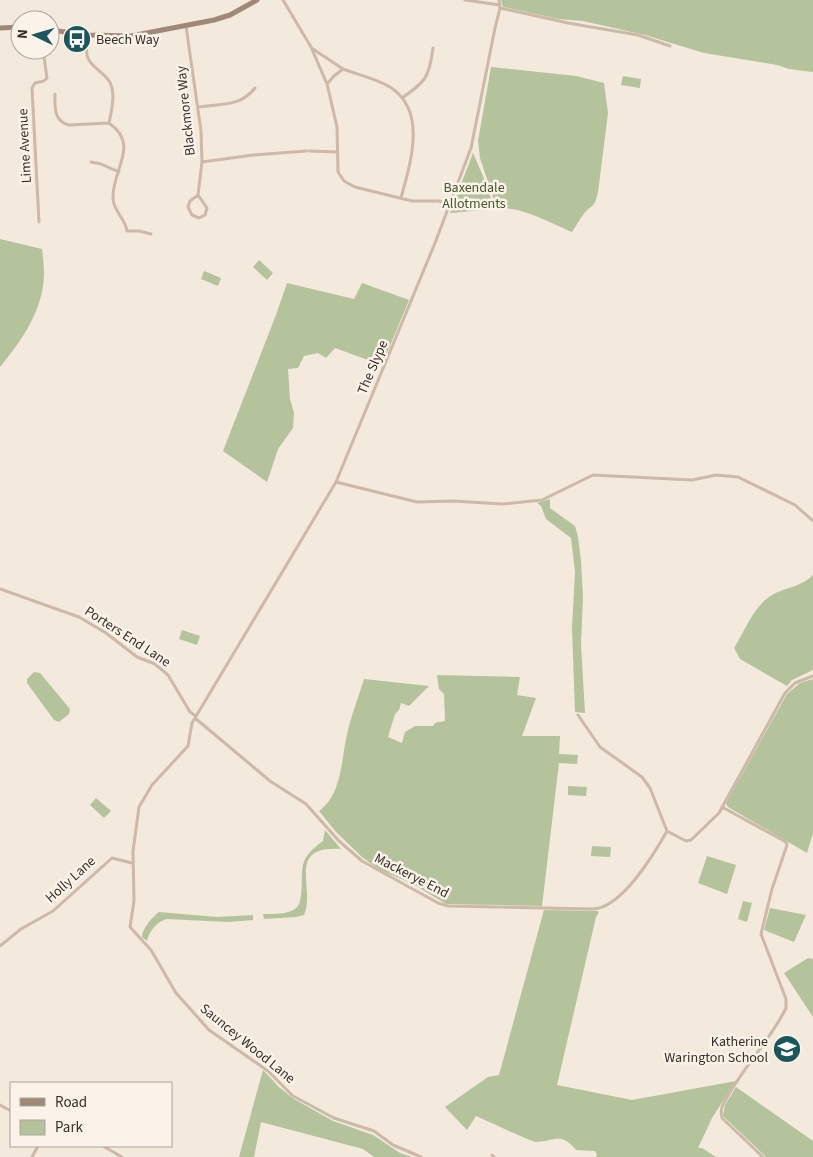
<svg xmlns="http://www.w3.org/2000/svg" width="813" height="1157" font-family="'Source Sans 3',sans-serif">
<rect width="100%" height="100%" fill="#f3e9dc"/>
<path fill="#b4c39b" d="M 501,0 L 813,0 L 813,72 L 789,69 L 777,65 L 704,53 L 645,35 L 583,21 L 558,19 L 503,7 Z
M 491,67 L 576,76 L 604,83 L 608,113 L 598,192 C 594,210 592,203 583,215 C 579,220 576,226 572,232 C 553,224 517,204 497,209 L 480,158 L 478,141 Z
M 623,76 L 641,79 L 640,88 L 621,85 Z
M 473,153 L 489,190 L 493,209 L 450,213 Z
M 0,239 L 42,249 C 43,257 44,265 44,273 C 44,309 22,340 0,367 Z
M 259,260 L 273,273 L 267,280 L 253,267 Z
M 204,271 L 221,278 L 218,286 L 201,279 Z
M 287,283 L 354,299 L 362,283 L 409,300 L 382,365 L 335,348 L 326,358 L 318,353 L 304,356 L 298,368 L 288,369 L 290,399 L 294,413 L 293,428 L 278,449 L 267,482 L 223,451 L 276,315 Z
M 550,499 L 550,508 L 575,526 L 578,537 L 581,561 L 583,597 L 581,644 L 585,713 L 575,712 L 572,628 L 575,572 L 571,538 L 546,519 L 541,506 L 537,503 Z
M 813,575 L 813,670 L 792,680 L 787,686 L 740,659 L 734,648 C 745,631 755,603 774,594 C 789,586 799,588 813,575 Z
M 182,630 L 200,636 L 197,645 L 179,639 Z
M 34,672 L 40,673 L 70,709 L 69,714 L 59,722 L 54,720 L 27,683 L 27,679 Z
M 437,675 L 520,677 L 517,695 L 536,698 L 522,736 L 560,736 L 559,754 L 578,755 L 577,764 L 559,763 L 542,906 L 446,904 L 413,884 L 380,870 L 362,857 L 336,832 L 319,811 C 343,794 341,757 348,730 C 352,713 359,696 364,679 L 429,686 L 409,706 L 401,703 L 399,710 L 395,714 L 388,737 L 402,743 L 405,732 L 415,726 L 433,726 L 435,723 L 445,721 L 444,694 L 439,689 Z
M 813,679 L 813,833 L 807,853 L 728,807 L 726,803 L 787,694 L 800,683 Z
M 568,786 L 587,787 L 586,796 L 568,795 Z
M 96,798 L 111,811 L 104,818 L 90,805 Z
M 325,830 L 341,849 C 285,845 316,889 304,915 L 296,917 L 264,919 L 263,914 C 272,914 290,915 297,907 C 300,904 300,900 301,896 C 304,868 296,860 323,841 Z
M 592,846 L 611,847 L 610,857 L 591,856 Z
M 707,856 L 736,865 L 727,894 L 698,883 Z
M 743,901 L 752,903 L 747,922 L 738,919 Z
M 770,908 L 806,915 L 794,942 L 764,930 Z
M 544,910 L 597,911 L 599,912 L 596,917 L 557,1085 L 632,1100 L 736,1081 L 712,1118 L 698,1148 L 702,1148 L 716,1157 L 596,1157 L 597,1155 L 595,1151 L 576,1150 C 561,1132 556,1141 537,1142 C 531,1142 486,1120 476,1116 L 467,1130 L 445,1107 L 488,1077 L 499,1075 Z
M 159,912 L 217,917 L 253,915 L 253,920 L 228,922 L 166,919 C 157,922 149,931 147,941 L 142,937 C 142,929 152,917 159,912 Z
M 808,958 L 813,959 L 813,1017 L 784,973 Z
M 263,1070 L 279,1087 L 294,1099 L 333,1121 L 373,1135 L 400,1153 L 412,1157 L 374,1157 L 363,1149 L 261,1122 L 254,1157 L 239,1157 Z
M 736,1087 L 813,1141 L 813,1157 L 766,1157 L 723,1116 L 725,1105 Z"/>
<g fill="none" stroke-linecap="round" stroke-linejoin="round">
<path stroke="#ccb9a7" stroke-width="3" d="M 283,0 L 311,47 L 327,84 L 337,127 L 338,172 L 344,181 L 355,187 L 412,201 L 439,201 L 450,205
M 465,0 L 500,5
M 500,8 L 568,23 L 638,35 L 670,46
M 186,26 L 201,131 L 202,162 L 198,195 L 190,201 L 188,207 L 192,215 L 199,218 L 205,215 L 207,208 L 198,195
M 87,35 C 87,42 86,49 87,55 C 90,69 109,73 112,88 C 115,99 111,113 109,123 C 141,145 111,171 113,199 C 114,212 125,218 127,231 L 139,231 L 151,234
M 313,49 L 343,69 L 334,76 L 327,84
M 343,69 C 359,75 377,79 390,87 C 428,111 410,164 401,198
M 55,94 C 55,106 53,121 69,125 L 109,123
M 402,98 C 426,81 429,78 433,48
M 198,107 C 221,103 239,108 255,88
M 309,151 L 337,152
M 91,162 L 101,164 L 119,172
M 202,162 L 253,155 L 306,151
M 39,222 L 32,88 L 35,83 L 44,81 L 47,78 L 43,50
M 336,482 L 417,502 L 453,501 L 502,504 L 542,500 L 593,475 L 692,480 L 716,475 L 738,477 L 795,505 L 813,521
M 0,589 L 79,617 L 106,633 L 137,657 L 155,664 L 168,675 L 190,712 L 196,716
M 578,715 L 600,747 L 642,777 L 650,788 L 667,831 L 682,839 L 686,841 L 691,840 L 719,813 L 785,693 L 795,683 L 813,676
M 195,718 L 270,781 L 306,804 L 339,841 L 362,861 L 438,903 L 448,906 L 592,909 C 621,909 654,854 667,831
M 722,807 L 786,842 L 787,845 L 772,889 L 761,934 L 786,999 L 786,1008 C 769,1043 739,1071 722,1107 C 721,1111 721,1114 722,1118 L 763,1157
M 0,946 L 21,929 L 53,911 L 112,858 L 132,863
M 0,1105 L 11,1111
M 103,1146 L 122,1157
M 492,1155 L 494,1157
M 32,1157 L 38,1146
M 421,1157 L 393,1145 L 374,1131 L 334,1118 L 293,1096 L 268,1071 L 209,1030 L 176,993 L 151,950 L 130,927 L 134,901 L 133,851 L 139,807 L 152,785 L 188,746 L 192,723 L 336,482 L 435,243 L 471,148 L 495,28 L 500,8 L 499,0"/>
<path stroke="#a08878" stroke-width="5" d="M 0,28 L 20,27
M 50,30 L 88,35 L 131,36 L 214,20 L 230,15 L 257,0"/>
</g>
<defs>
<symbol id="bus-disc" viewBox="-11 -11 22 22"><circle r="9.5" fill="#1b565c" stroke="#fbf3e9"/><path d="M-5-6H5V4H4V6H2V4H-2V6H-4V4H-5ZM-3.5-4V0h7V-4ZM-3.5 1.2v1.5H-2V1.2ZM2 1.2v1.5H3.5V1.2Z" fill="#fff"/></symbol>
<symbol id="school-disc" viewBox="-11 -11 22 22"><circle r="9.5" fill="#1b565c" stroke="#fbf3e9"/><path d="M0-5L7-2L0 1L-7-2ZM-4 1L0 2.5L4 1V4Q0 6-4 4Z" fill="#fff"/></symbol>
</defs>
<g fill-rule="evenodd">
<use href="#bus-disc" x="61" y="23" width="32" height="32"/>
<use href="#school-disc" x="771" y="1033" width="32" height="32"/>
</g>
<g text-anchor="middle" stroke-width="5" stroke-linejoin="round" paint-order="stroke">
<g font-size="14" fill="#382e28" stroke="#fbf3e9" text-anchor="start">
<text x="96" y="44">Beech Way</text>
<text x="768" y="1046" text-anchor="end">Katherine<tspan x="768" dy="16">Warington School</tspan></text>
</g>
<g font-size="14" fill="#382e28" stroke="#fbf3e9">
<text transform="translate(185 111) rotate(-96)" y="5">Blackmore Way</text>
<text transform="translate(24 146) rotate(-93)" y="5">Lime Avenue</text>
<text transform="translate(372 367) rotate(-67)" y="5">The Slype</text>
<text transform="translate(128 636) rotate(33)" y="5">Porters End Lane</text>
<text transform="translate(412 875) rotate(27)" y="5">Mackerye End</text>
<text transform="translate(70 879) rotate(-42)" y="5">Holly Lane</text>
<text transform="translate(248 1043) rotate(39)" y="5">Sauncey Wood Lane</text>
</g>
<g font-size="14" fill="#46582b" stroke="#fbf3e9">
<text x="474" y="192">Baxendale<tspan x="474" dy="16">Allotments</tspan></text>
</g>
</g>
<rect x="10" y="1082" width="162" height="65" fill="#fbf3e9" stroke="#ada49c"/>
<rect x="20" y="1098" width="25" height="8" fill="#a08878" stroke="#ada49c"/>
<text x="55" y="1107" font-size="15" fill="#382e28">Road</text>
<rect x="20" y="1120" width="25" height="15" fill="#b4c39b" stroke="#ada49c"/>
<text x="55" y="1132" font-size="15" fill="#382e28">Park</text>
<g transform="translate(35 35) rotate(275)"><circle r="24" fill="#fbf3e9" stroke="#ada49c"/>
<path d="M0-4L9 19L0 12L-9 19Z" fill="#1b565c"/>
<text y="-8" font-size="14" font-weight="bold" text-anchor="middle" fill="#382e28">N</text>
</g>
</svg>
